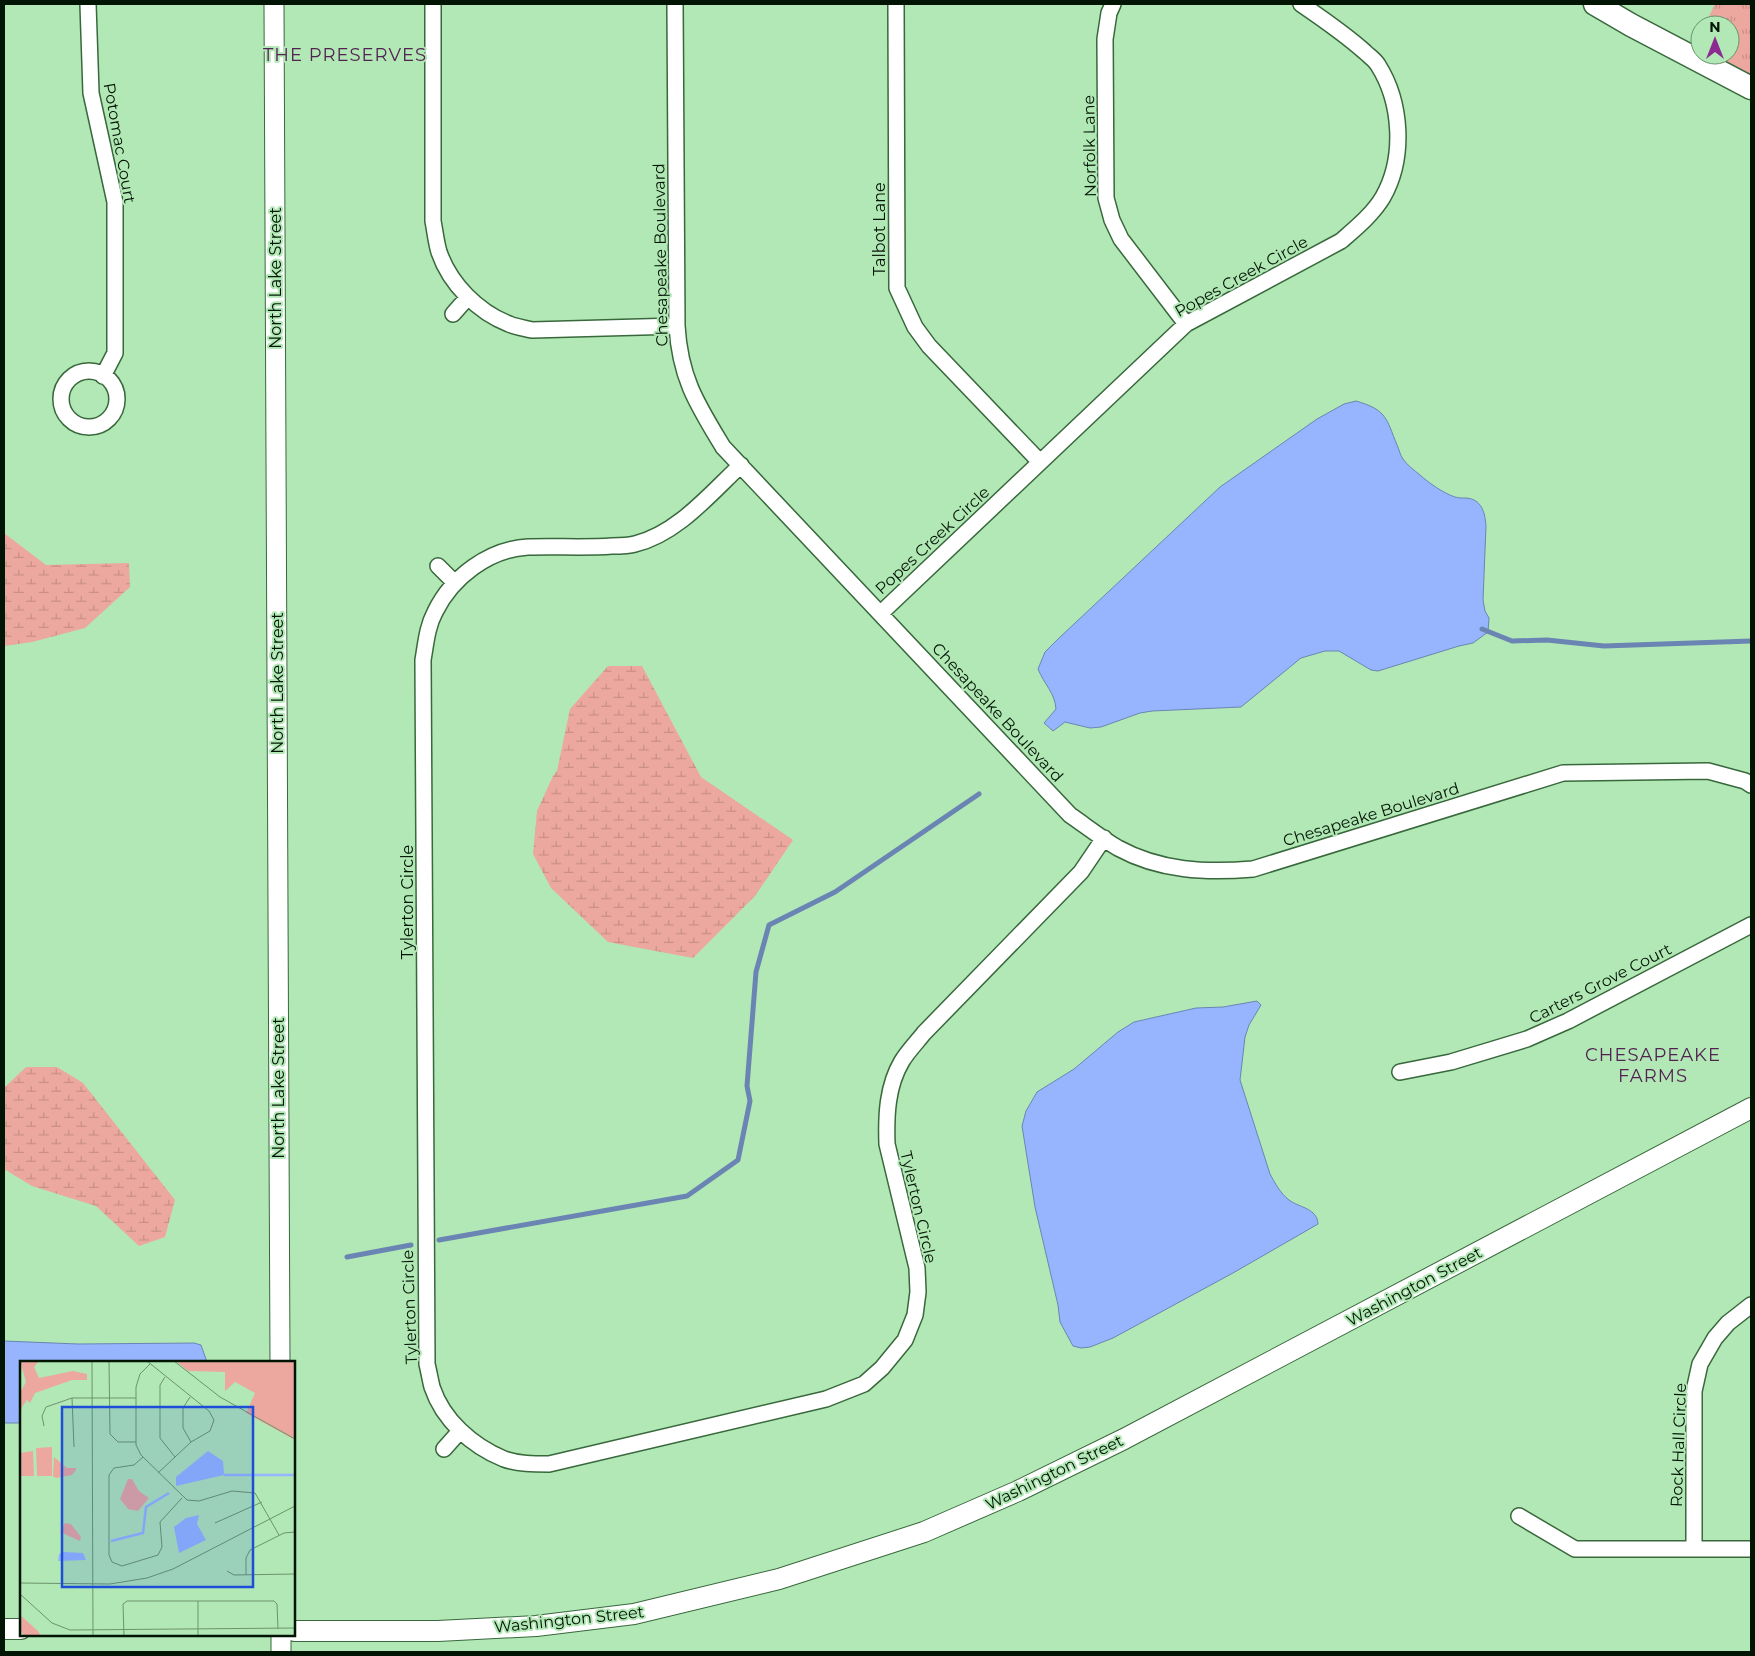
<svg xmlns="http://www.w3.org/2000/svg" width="1755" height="1656" font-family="Montserrat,sans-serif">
<defs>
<pattern id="wetland-marsh" width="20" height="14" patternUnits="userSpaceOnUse" patternTransform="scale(1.25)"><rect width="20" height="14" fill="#eca79f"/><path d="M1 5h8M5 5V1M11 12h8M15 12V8" fill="none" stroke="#c98f87"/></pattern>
<pattern id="park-tufts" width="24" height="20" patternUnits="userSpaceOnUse" patternTransform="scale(1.25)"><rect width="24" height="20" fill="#eca79f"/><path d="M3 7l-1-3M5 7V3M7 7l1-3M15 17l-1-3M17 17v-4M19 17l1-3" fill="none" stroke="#c98f87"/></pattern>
</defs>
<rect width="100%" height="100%" fill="#b2e8b5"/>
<path fill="url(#wetland-marsh)" d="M 4,533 L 46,565 L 129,563 L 130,587 L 85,628 L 32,642 L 4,646 Z
M 608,666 L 642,666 L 701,777 L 793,840 L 755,896 L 693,958 L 608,942 L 551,888 L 533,854 L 537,811 L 553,776 L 557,771 L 570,709 Z
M 26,1067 L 57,1067 L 83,1083 L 175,1200 L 165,1237 L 139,1246 L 96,1206 L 32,1186 L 4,1169 L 4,1088 Z"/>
<path fill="url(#park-tufts)" d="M 1715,4 L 1751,4 L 1751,90 L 1689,57 L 1700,35 L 1700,55 L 1730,55 L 1730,25 L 1705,25 Z"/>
<path fill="#96b5fe" stroke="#6a85b3" d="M 1356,401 C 1387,410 1386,418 1397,445 C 1399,449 1400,455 1403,459 C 1407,465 1414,470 1420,475 C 1429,483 1443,493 1455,497 C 1458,498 1463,498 1466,498 C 1482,499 1485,513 1486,526 L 1483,600 L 1485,611 L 1489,618 L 1488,632 L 1473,643 L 1459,646 L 1378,671 L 1371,670 L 1339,651 L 1325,651 L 1301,658 L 1241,707 L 1152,711 L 1140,713 L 1101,727 L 1090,728 L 1065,722 L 1053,731 L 1044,723 L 1056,709 C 1055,693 1044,684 1038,669 L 1045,652 L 1058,639 L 1220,487 L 1317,419 L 1344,404 Z
M 1257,1001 L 1261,1005 L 1249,1025 L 1245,1037 L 1240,1080 L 1270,1174 C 1275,1183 1280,1193 1289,1200 C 1300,1208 1317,1208 1318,1224 L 1233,1273 L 1113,1338 L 1090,1347 L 1081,1348 L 1073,1346 L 1060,1322 L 1058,1305 L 1035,1207 L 1022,1126 L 1026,1111 L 1037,1092 L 1074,1069 L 1118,1032 L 1134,1022 L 1196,1008 L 1223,1007 Z
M 4,1341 L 78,1344 L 194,1343 L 201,1345 L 207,1362 L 21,1362 L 21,1423 L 4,1423 Z"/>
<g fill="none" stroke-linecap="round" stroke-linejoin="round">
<path stroke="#6a85b3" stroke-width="5" d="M 1482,629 L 1512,641 L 1547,640 L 1604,646 L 1751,641
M 439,1240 L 687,1196 L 738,1160 L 750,1101 L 747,1086 L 756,972 L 769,925 L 835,892 L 979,794
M 347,1257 L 411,1245"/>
<defs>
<path id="minor" d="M 88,4 L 91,93 L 115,202 L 115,353 L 103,376
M 433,4 L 433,221 C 435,231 436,242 439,252 C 450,284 478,312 509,324 C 516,327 524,328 532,330 L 677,326
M 675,4 L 677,326 C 680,378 697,404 723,447 L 1070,815 C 1086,826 1101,838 1118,848 C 1160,871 1206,873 1253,869 L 1563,773 L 1708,771 L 1745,781 L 1751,785
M 896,4 L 897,288 L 915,327 L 929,346 L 1040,462
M 1113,4 L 1109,13 L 1105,39 L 1106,198 L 1112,220 L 1121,239 L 1186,324
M 453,314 L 468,297
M61 399a28 28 0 1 1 56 0a28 28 0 1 1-56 0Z
M 741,465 C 710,494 677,534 635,544 C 628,546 620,546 612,546 C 584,548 556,546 528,547 C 489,549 452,577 435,612 C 427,627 426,643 423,660 L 427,1364 C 429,1372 430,1379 432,1387 C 443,1420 472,1446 504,1459 C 518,1464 534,1464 549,1464 L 826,1399 L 864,1384 L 882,1368 L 905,1340 L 915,1315 L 918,1292 L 917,1268 L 887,1144 C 886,1116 887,1086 902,1061 C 908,1051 917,1042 924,1033 L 1081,872 L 1104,838
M 438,566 L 455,583
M 881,613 L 1186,324 L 1341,241 C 1356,228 1373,214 1383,197 C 1405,158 1402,103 1378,65 C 1375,60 1369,56 1365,52 C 1345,34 1323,19 1301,4
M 1400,1072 L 1451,1062 L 1527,1039 L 1568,1021 L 1751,925
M 444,1449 L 460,1431
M 1519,1516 L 1575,1549 L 1751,1549
M 1694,1549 L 1694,1391 L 1700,1364 L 1715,1338 L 1728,1323 L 1751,1305"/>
<path id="tertiary" d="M 274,4 L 280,1362
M 281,1652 L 281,1635"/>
<path id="secondary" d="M 4,1629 L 21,1629
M 294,1631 L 438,1631 L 536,1626 L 634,1614 L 779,1579 L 924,1532 L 1018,1491 L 1124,1439 L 1751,1108"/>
<path id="primary" d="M 1595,4 L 1631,25 L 1751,88"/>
</defs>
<use href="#minor" stroke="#38683c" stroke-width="18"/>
<use href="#tertiary" stroke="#38683c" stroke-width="21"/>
<use href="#secondary" stroke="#38683c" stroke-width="22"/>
<use href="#primary" stroke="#38683c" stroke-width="25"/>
<use href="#minor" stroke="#fff" stroke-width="15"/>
<use href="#tertiary" stroke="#fff" stroke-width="19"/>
<use href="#secondary" stroke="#fff" stroke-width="20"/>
<use href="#primary" stroke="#fff" stroke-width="22"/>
</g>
<g text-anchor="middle" stroke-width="4" stroke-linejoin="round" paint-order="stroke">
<g font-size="16" fill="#021404" stroke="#b2e8b5">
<text transform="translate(120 143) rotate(80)" y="6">Potomac Court</text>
<text transform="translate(1089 146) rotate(-91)" y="6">Norfolk Lane</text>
<text transform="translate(879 229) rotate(-90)" y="6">Talbot Lane</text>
<text transform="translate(660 255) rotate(-91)" y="6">Chesapeake Boulevard</text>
<text transform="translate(1241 276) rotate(-29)" y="6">Popes Creek Circle</text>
<text transform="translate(275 278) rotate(-90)" y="6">North Lake Street</text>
<text transform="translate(932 540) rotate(-43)" y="6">Popes Creek Circle</text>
<text transform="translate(277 683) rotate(-90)" y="6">North Lake Street</text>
<text transform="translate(998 712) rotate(47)" y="6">Chesapeake Boulevard</text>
<text transform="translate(1371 814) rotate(-17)" y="6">Chesapeake Boulevard</text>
<text transform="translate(407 902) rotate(-90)" y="6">Tylerton Circle</text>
<text transform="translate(1600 983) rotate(-27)" y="6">Carters Grove Court</text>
<text transform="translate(278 1088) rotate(-90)" y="6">North Lake Street</text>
<text transform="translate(919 1207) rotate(77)" y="6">Tylerton Circle</text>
<text transform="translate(1414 1286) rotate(-28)" y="6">Washington Street</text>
<text transform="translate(409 1307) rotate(-92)" y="6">Tylerton Circle</text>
<text transform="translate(1678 1445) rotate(-88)" y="6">Rock Hall Circle</text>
<text transform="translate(1054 1472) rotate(-26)" y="6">Washington Street</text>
<text transform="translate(569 1619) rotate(-6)" y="6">Washington Street</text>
</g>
<g font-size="18" letter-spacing="1" fill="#522253" stroke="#b2e8b5">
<text x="345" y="61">THE PRESERVES</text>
<text x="1653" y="1061">CHESAPEAKE<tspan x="1653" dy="21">FARMS</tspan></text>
</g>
</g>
<g transform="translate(20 1361)">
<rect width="275" height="275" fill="#b2e8b5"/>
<path d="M 19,0 L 14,6 L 19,17 L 53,10 L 67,13 L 67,19 L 52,19 L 15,32 L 10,42 L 7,39 L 2,46 L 0,54 L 0,32 L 6,21 L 0,0 ZM 34,96 L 47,107 L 56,107 L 56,109 L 52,114 L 36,117 L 33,115 ZM 108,118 L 112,118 L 119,130 L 129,137 L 118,150 L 108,148 L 100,138 ZM 45,162 L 51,163 L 61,176 L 60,180 L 40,171 ZM 0,254 L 18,270 L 21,275 L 4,275 L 0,269 Z" fill="#eca79f"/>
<path d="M 156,0 L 275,0 L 275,79 L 226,52 L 235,32 L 215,21 L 205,30 L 205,11 L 168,10 Z" fill="#eca79f"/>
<path d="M 32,86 L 32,115 L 17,115 L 16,87 ZM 13,90 L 14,115 L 0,115 L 0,92 Z" fill="#eca79f"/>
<path d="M 188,90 L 203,100 L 204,114 L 156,125 L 156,116 ZM 179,154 L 177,163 L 186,179 L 159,192 L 154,166 L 166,157 ZM 43,191 L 63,192 L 66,199 L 38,200 L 39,193 Z" fill="#96b5fe"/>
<path fill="none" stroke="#96b5fe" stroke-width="2.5" d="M 204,114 L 275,114M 91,180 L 123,172 L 126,146 L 149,132"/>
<path fill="none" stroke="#6c936e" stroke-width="1" d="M 72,0 L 73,275M 89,0 L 90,73 L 98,81 L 116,81M 127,0 L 189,50 L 194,59 L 190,70 L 171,81 L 138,112M 154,0 L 200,36 L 275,78M 130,3 L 120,13 L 116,26 L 116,84 L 121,94 L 167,139 L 179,140 L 212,130 L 235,132 L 259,174M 145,16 L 140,24 L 140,77 L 155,96M 170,36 L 163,47 L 163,67 L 171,81M 52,37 L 54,86M 24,65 L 22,55 L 26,46 L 52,37 L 116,37M 123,96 L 114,104 L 94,107 L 89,114 L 89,194 L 92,201 L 102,205 L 138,194 L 142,186 L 140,161 L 162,137M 195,162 L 242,141M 207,210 L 214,214 L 275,213M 226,214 L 226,197 L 230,189 L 264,172 L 275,171M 0,222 L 90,223 L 127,217 L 153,208 L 275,145M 0,233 L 32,262 L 50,269 L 275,267M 178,240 L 178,275M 104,275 L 103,243 L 107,240 L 254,240 L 257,243 L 258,268"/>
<path fill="#1d4ed8" fill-opacity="0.15" stroke="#1d4ed8" stroke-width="2.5" d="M 42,46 L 233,46 L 233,226 L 42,226 Z"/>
<rect width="275" height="275" fill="none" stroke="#021404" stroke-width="2.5"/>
</g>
<rect width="1755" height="1656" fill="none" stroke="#021404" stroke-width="10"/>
<g transform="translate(1715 40)"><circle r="24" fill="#b2e8b5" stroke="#6c936e"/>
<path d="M0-4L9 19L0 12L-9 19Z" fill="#8d2a91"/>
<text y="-8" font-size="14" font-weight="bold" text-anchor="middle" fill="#021404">N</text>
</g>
</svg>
